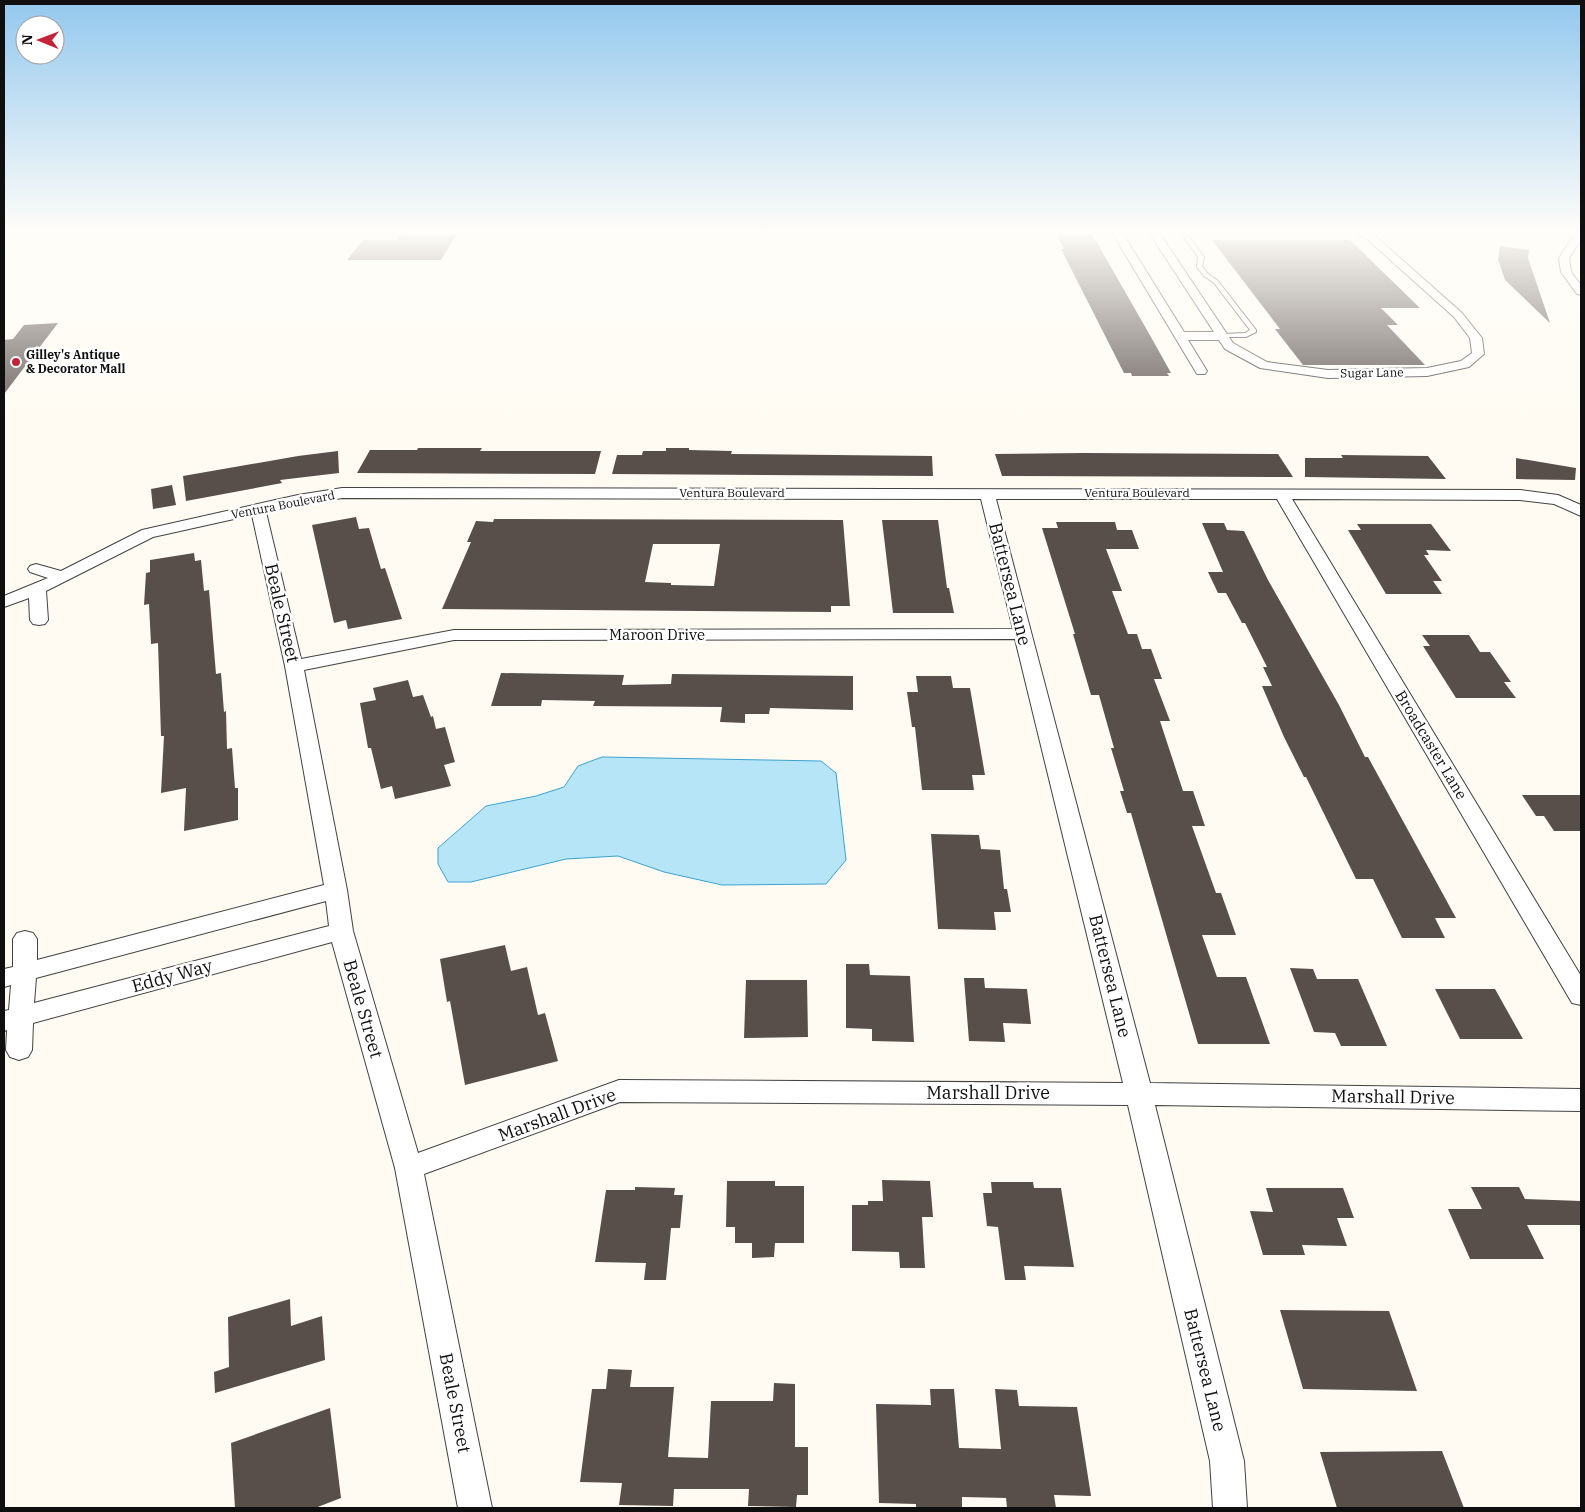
<svg xmlns="http://www.w3.org/2000/svg" width="1585" height="1512" font-family="'IBM Plex Serif',serif">
<rect width="100%" height="100%" fill="#fffbf2"/>
<path fill="#b5e5f7" stroke="#3ba3d0" d="M 602,757 L 821,761 L 836,773 L 846,860 L 826,884 L 722,885 L 664,872 L 618,856 L 566,859 L 471,882 L 448,882 L 438,864 L 438,848 L 486,806 L 536,796 L 564,787 L 578,766 Z"/>
<path fill="#584f4b" fill-rule="evenodd" d="M 402,234 L 457,234 L 441,260 L 347,260 L 363,240 L 398,240 Z
M 1057,234 L 1092,234 L 1151,337 L 1171,373 L 1167,373 L 1169,376 L 1132,376 L 1131,373 L 1124,373 L 1061,249 L 1064,249 Z
M 1212,240 L 1350,240 L 1420,308 L 1381,308 L 1398,325 L 1387,325 L 1425,365 L 1303,365 L 1275,329 L 1280,329 Z
M 1500,246 L 1529,250 L 1528,258 L 1550,323 L 1505,280 L 1498,259 Z
M 58,323 L 4,394 L 4,340 L 13,339 L 24,325 Z
M 418,448 L 482,448 L 480,451 L 601,451 L 595,474 L 357,473 L 370,450 L 417,450 Z
M 666,448 L 689,448 L 689,450 L 732,451 L 731,454 L 932,456 L 933,476 L 612,474 L 617,455 L 642,455 L 643,451 L 666,451 Z
M 338,451 L 339,473 L 280,480 L 282,483 L 186,501 L 183,476 L 298,456 Z
M 1084,453 L 1278,454 L 1293,477 L 1002,476 L 995,454 Z
M 1341,455 L 1428,456 L 1446,479 L 1305,477 L 1305,458 L 1343,458 Z
M 1516,458 L 1576,468 L 1575,480 L 1516,479 Z
M 172,485 L 176,505 L 153,509 L 151,489 Z
M 356,517 L 359,529 L 369,528 L 381,569 L 385,568 L 402,619 L 348,629 L 346,620 L 334,623 L 312,525 Z
M 494,519 L 843,520 L 850,606 L 831,606 L 831,612 L 442,609 L 471,542 L 467,542 L 476,521 L 493,522 ZM 653,544 L 720,544 L 714,586 L 671,585 L 671,583 L 645,582 Z
M 882,520 L 938,520 L 947,588 L 949,588 L 954,613 L 893,613 Z
M 1056,522 L 1115,522 L 1117,530 L 1132,530 L 1139,549 L 1106,549 L 1122,591 L 1112,591 L 1128,634 L 1137,634 L 1142,649 L 1151,649 L 1162,679 L 1154,679 L 1170,721 L 1160,721 L 1183,791 L 1193,791 L 1205,826 L 1192,826 L 1216,893 L 1221,893 L 1236,935 L 1202,935 L 1217,977 L 1246,977 L 1270,1044 L 1198,1044 L 1131,813 L 1127,813 L 1120,791 L 1124,791 L 1111,748 L 1114,748 L 1099,695 L 1091,695 L 1073,634 L 1075,634 L 1042,528 L 1058,528 Z
M 1202,523 L 1224,523 L 1227,530 L 1244,531 L 1268,580 L 1339,705 L 1365,757 L 1368,757 L 1456,918 L 1435,918 L 1445,938 L 1402,938 L 1373,879 L 1356,879 L 1306,777 L 1304,777 L 1284,737 L 1262,686 L 1272,686 L 1263,667 L 1267,667 L 1245,623 L 1242,623 L 1226,593 L 1218,593 L 1208,572 L 1223,572 Z
M 1357,524 L 1431,524 L 1451,551 L 1426,550 L 1429,555 L 1424,555 L 1442,581 L 1433,581 L 1442,594 L 1386,594 L 1348,530 L 1361,530 Z
M 194,553 L 195,561 L 201,560 L 204,591 L 209,590 L 216,674 L 221,673 L 224,712 L 226,711 L 227,749 L 232,748 L 235,788 L 238,788 L 238,820 L 184,831 L 186,788 L 161,793 L 164,736 L 161,736 L 158,643 L 151,644 L 149,604 L 144,605 L 146,573 L 150,572 L 150,560 Z
M 1422,635 L 1469,635 L 1480,652 L 1490,652 L 1511,682 L 1504,682 L 1516,698 L 1456,698 L 1423,646 L 1430,646 Z
M 501,673 L 624,675 L 622,685 L 671,684 L 672,674 L 853,676 L 853,710 L 770,708 L 769,714 L 745,714 L 745,723 L 720,722 L 722,707 L 593,706 L 595,701 L 542,700 L 541,706 L 491,706 Z
M 916,676 L 951,676 L 953,688 L 970,688 L 985,775 L 972,775 L 974,790 L 922,790 L 915,727 L 912,727 L 907,692 L 918,692 Z
M 408,680 L 413,697 L 423,695 L 431,717 L 433,716 L 436,729 L 445,727 L 455,762 L 444,765 L 451,786 L 395,799 L 392,786 L 381,789 L 371,748 L 368,748 L 360,703 L 376,700 L 373,688 Z
M 1522,795 L 1581,795 L 1581,831 L 1554,831 L 1544,816 L 1536,816 Z
M 931,834 L 979,835 L 981,849 L 1000,850 L 1004,889 L 1007,889 L 1011,912 L 994,912 L 996,930 L 938,929 Z
M 505,945 L 511,971 L 527,967 L 538,1015 L 545,1013 L 558,1061 L 465,1085 L 450,1001 L 447,1002 L 440,959 Z
M 846,964 L 869,964 L 870,975 L 910,976 L 914,1042 L 872,1041 L 872,1029 L 846,1028 Z
M 1290,968 L 1313,969 L 1317,979 L 1358,979 L 1387,1046 L 1341,1046 L 1335,1033 L 1314,1032 Z
M 964,978 L 984,978 L 985,988 L 1027,989 L 1031,1024 L 1003,1023 L 1005,1042 L 969,1041 Z
M 746,980 L 807,980 L 808,1037 L 744,1038 Z
M 1435,989 L 1495,989 L 1523,1039 L 1460,1039 Z
M 882,1180 L 930,1181 L 933,1217 L 922,1217 L 925,1268 L 900,1268 L 899,1252 L 852,1251 L 852,1205 L 868,1205 L 868,1201 L 883,1201 Z
M 727,1181 L 775,1181 L 775,1186 L 804,1186 L 804,1243 L 775,1243 L 774,1257 L 752,1258 L 752,1243 L 735,1243 L 735,1227 L 726,1227 Z
M 991,1182 L 1033,1182 L 1034,1188 L 1061,1188 L 1074,1267 L 1024,1266 L 1026,1280 L 1005,1280 L 998,1227 L 987,1226 L 983,1193 L 992,1193 Z
M 635,1187 L 675,1188 L 674,1195 L 683,1195 L 680,1228 L 671,1228 L 666,1280 L 644,1280 L 646,1263 L 595,1262 L 606,1190 L 635,1190 Z
M 1471,1187 L 1519,1187 L 1525,1199 L 1581,1201 L 1581,1225 L 1527,1225 L 1544,1259 L 1470,1259 L 1448,1209 L 1482,1209 Z
M 1266,1188 L 1343,1188 L 1354,1218 L 1337,1218 L 1347,1246 L 1302,1245 L 1305,1255 L 1263,1255 L 1250,1211 L 1273,1212 Z
M 290,1299 L 291,1326 L 322,1316 L 325,1360 L 215,1393 L 214,1372 L 229,1367 L 228,1317 Z
M 1280,1310 L 1389,1311 L 1417,1391 L 1303,1389 Z
M 608,1369 L 632,1370 L 630,1387 L 674,1387 L 668,1457 L 708,1458 L 711,1401 L 773,1401 L 774,1383 L 795,1384 L 795,1447 L 808,1447 L 808,1495 L 797,1495 L 796,1507 L 748,1506 L 749,1489 L 674,1489 L 673,1506 L 619,1505 L 622,1483 L 580,1482 L 592,1389 L 606,1389 Z
M 930,1389 L 954,1389 L 959,1448 L 1001,1449 L 995,1389 L 1017,1390 L 1019,1406 L 1077,1407 L 1091,1496 L 1054,1495 L 1056,1508 L 1007,1508 L 1006,1498 L 962,1497 L 962,1508 L 916,1508 L 916,1504 L 879,1503 L 876,1404 L 931,1405 Z
M 330,1408 L 341,1498 L 315,1508 L 235,1508 L 231,1443 Z
M 1442,1451 L 1464,1508 L 1337,1508 L 1320,1452 Z"/>
<g fill="none" stroke-linecap="round" stroke-linejoin="round">
<defs>
<path id="service" d="M 1182,234 L 1187,234 L 1204,257 L 1202,266 L 1208,274 L 1218,281 L 1256,330 L 1256,332 L 1246,337 L 1221,337 L 1221,335 L 1223,334 L 1245,333 L 1250,330 L 1214,283 L 1204,276 L 1197,267 L 1198,257 Z"/>
<path id="minor" d="M 1113,234 L 1123,234 L 1184,332 L 1214,332 L 1150,234 L 1160,234 L 1233,343 L 1267,362 L 1328,370 L 1427,368 L 1461,361 L 1472,353 L 1470,338 L 1454,317 L 1367,239 L 1357,234 L 1373,234 L 1462,313 L 1482,338 L 1484,354 L 1469,367 L 1427,376 L 1328,378 L 1260,368 L 1225,349 L 1219,340 L 1188,340 L 1207,371 L 1205,374 L 1197,374 Z
M 1575,234 L 1581,234 L 1581,240 L 1569,258 L 1571,272 L 1581,285 L 1581,295 L 1577,294 L 1561,272 L 1559,258 Z
M 342,488 L 1520,490 L 1558,495 L 1581,505 L 1581,516 L 1554,504 L 1520,500 L 1292,499 L 1581,976 L 1581,1005 L 1572,1003 L 1277,499 L 996,499 L 1150,1083 L 1581,1089 L 1581,1111 L 1155,1105 L 1244,1461 L 1247,1508 L 1213,1508 L 1210,1461 L 1128,1105 L 620,1102 L 424,1174 L 492,1508 L 458,1508 L 395,1168 L 332,942 L 33,1023 L 32,1050 L 28,1057 L 19,1060 L 10,1057 L 6,1050 L 7,1030 L 4,1031 L 4,1011 L 9,1010 L 11,985 L 4,987 L 4,969 L 13,967 L 13,939 L 17,933 L 25,931 L 33,933 L 37,939 L 37,960 L 324,885 L 285,666 L 252,515 L 153,537 L 46,591 L 48,620 L 45,624 L 39,625 L 33,624 L 30,620 L 29,598 L 4,607 L 4,596 L 48,578 L 30,572 L 28,569 L 30,566 L 36,564 L 61,571 L 142,530 L 298,495 ZM 342,498 L 981,499 L 1013,629 L 454,630 L 301,659 L 266,512 ZM 1015,639 L 1123,1083 L 619,1080 L 418,1153 L 353,931 L 347,890 L 304,670 L 454,640 ZM 326,901 L 329,926 L 34,1003 L 36,978 Z"/>
</defs>
<use href="#service" stroke="#424242" stroke-width="2"/>
<use href="#minor" stroke="#424242" stroke-width="2"/>
<use href="#service" fill="#fff" fill-rule="evenodd"/>
<use href="#minor" fill="#fff" fill-rule="evenodd"/>
</g>
<linearGradient id="sky" x2="0" y2="1"><stop stop-color="#93c8ee"/><stop offset="0.52" stop-color="#fffdf9"/><stop offset="1" stop-color="#fffdf9" stop-opacity="0"/></linearGradient>
<rect width="1585" height="446" fill="url(#sky)"/>
<circle fill="#c3243a" stroke="#fff" stroke-width="2" cx="16" cy="362" r="5"/>
<g text-anchor="middle" stroke-width="5" stroke-linejoin="round" paint-order="stroke">
<g font-size="12" font-weight="bold" fill="#0f0f0f" stroke="#fff" text-anchor="start">
<text x="26" y="359">Gilley's Antique<tspan x="26" dy="14">&amp; Decorator Mall</tspan></text>
</g>
<g font-size="12" fill="#0f0f0f" stroke="#fff">
<text transform="translate(1372 373) rotate(-1)" y="4">Sugar Lane</text>
<text x="732" y="497">Ventura Boulevard</text>
<text x="1137" y="497">Ventura Boulevard</text>
<text transform="translate(283 505) rotate(-11)" y="4">Ventura Boulevard</text>
</g>
<g font-size="15" fill="#0f0f0f" stroke="#fff">
<text x="657" y="640">Maroon Drive</text>
<text transform="translate(1431 745) rotate(59)" y="5">Broadcaster Lane</text>
</g>
<g font-size="18" fill="#0f0f0f" stroke="#fff">
<text transform="translate(1010 584) rotate(76)" y="6">Battersea Lane</text>
<text transform="translate(282 613) rotate(77)" y="6">Beale Street</text>
<text transform="translate(172 976) rotate(-15)" y="6">Eddy Way</text>
<text transform="translate(1110 976) rotate(76)" y="6">Battersea Lane</text>
<text transform="translate(363 1009) rotate(74)" y="6">Beale Street</text>
<text x="988" y="1099">Marshall Drive</text>
<text transform="translate(1393 1097) rotate(1)" y="6">Marshall Drive</text>
<text transform="translate(557 1115) rotate(-20)" y="6">Marshall Drive</text>
<text transform="translate(1205 1370) rotate(76)" y="6">Battersea Lane</text>
<text transform="translate(455 1403) rotate(79)" y="6">Beale Street</text>
</g>
</g>
<rect width="1585" height="1512" fill="none" stroke="#0f0f0f" stroke-width="10"/>
<g transform="translate(40 40) rotate(271)"><circle r="24" fill="#ffffff" stroke="#9f9f9f"/>
<path d="M0-4L9 19L0 12L-9 19Z" fill="#c3243a"/>
<text y="-8" font-size="14" font-weight="bold" text-anchor="middle" fill="#0f0f0f">N</text>
</g>
</svg>
